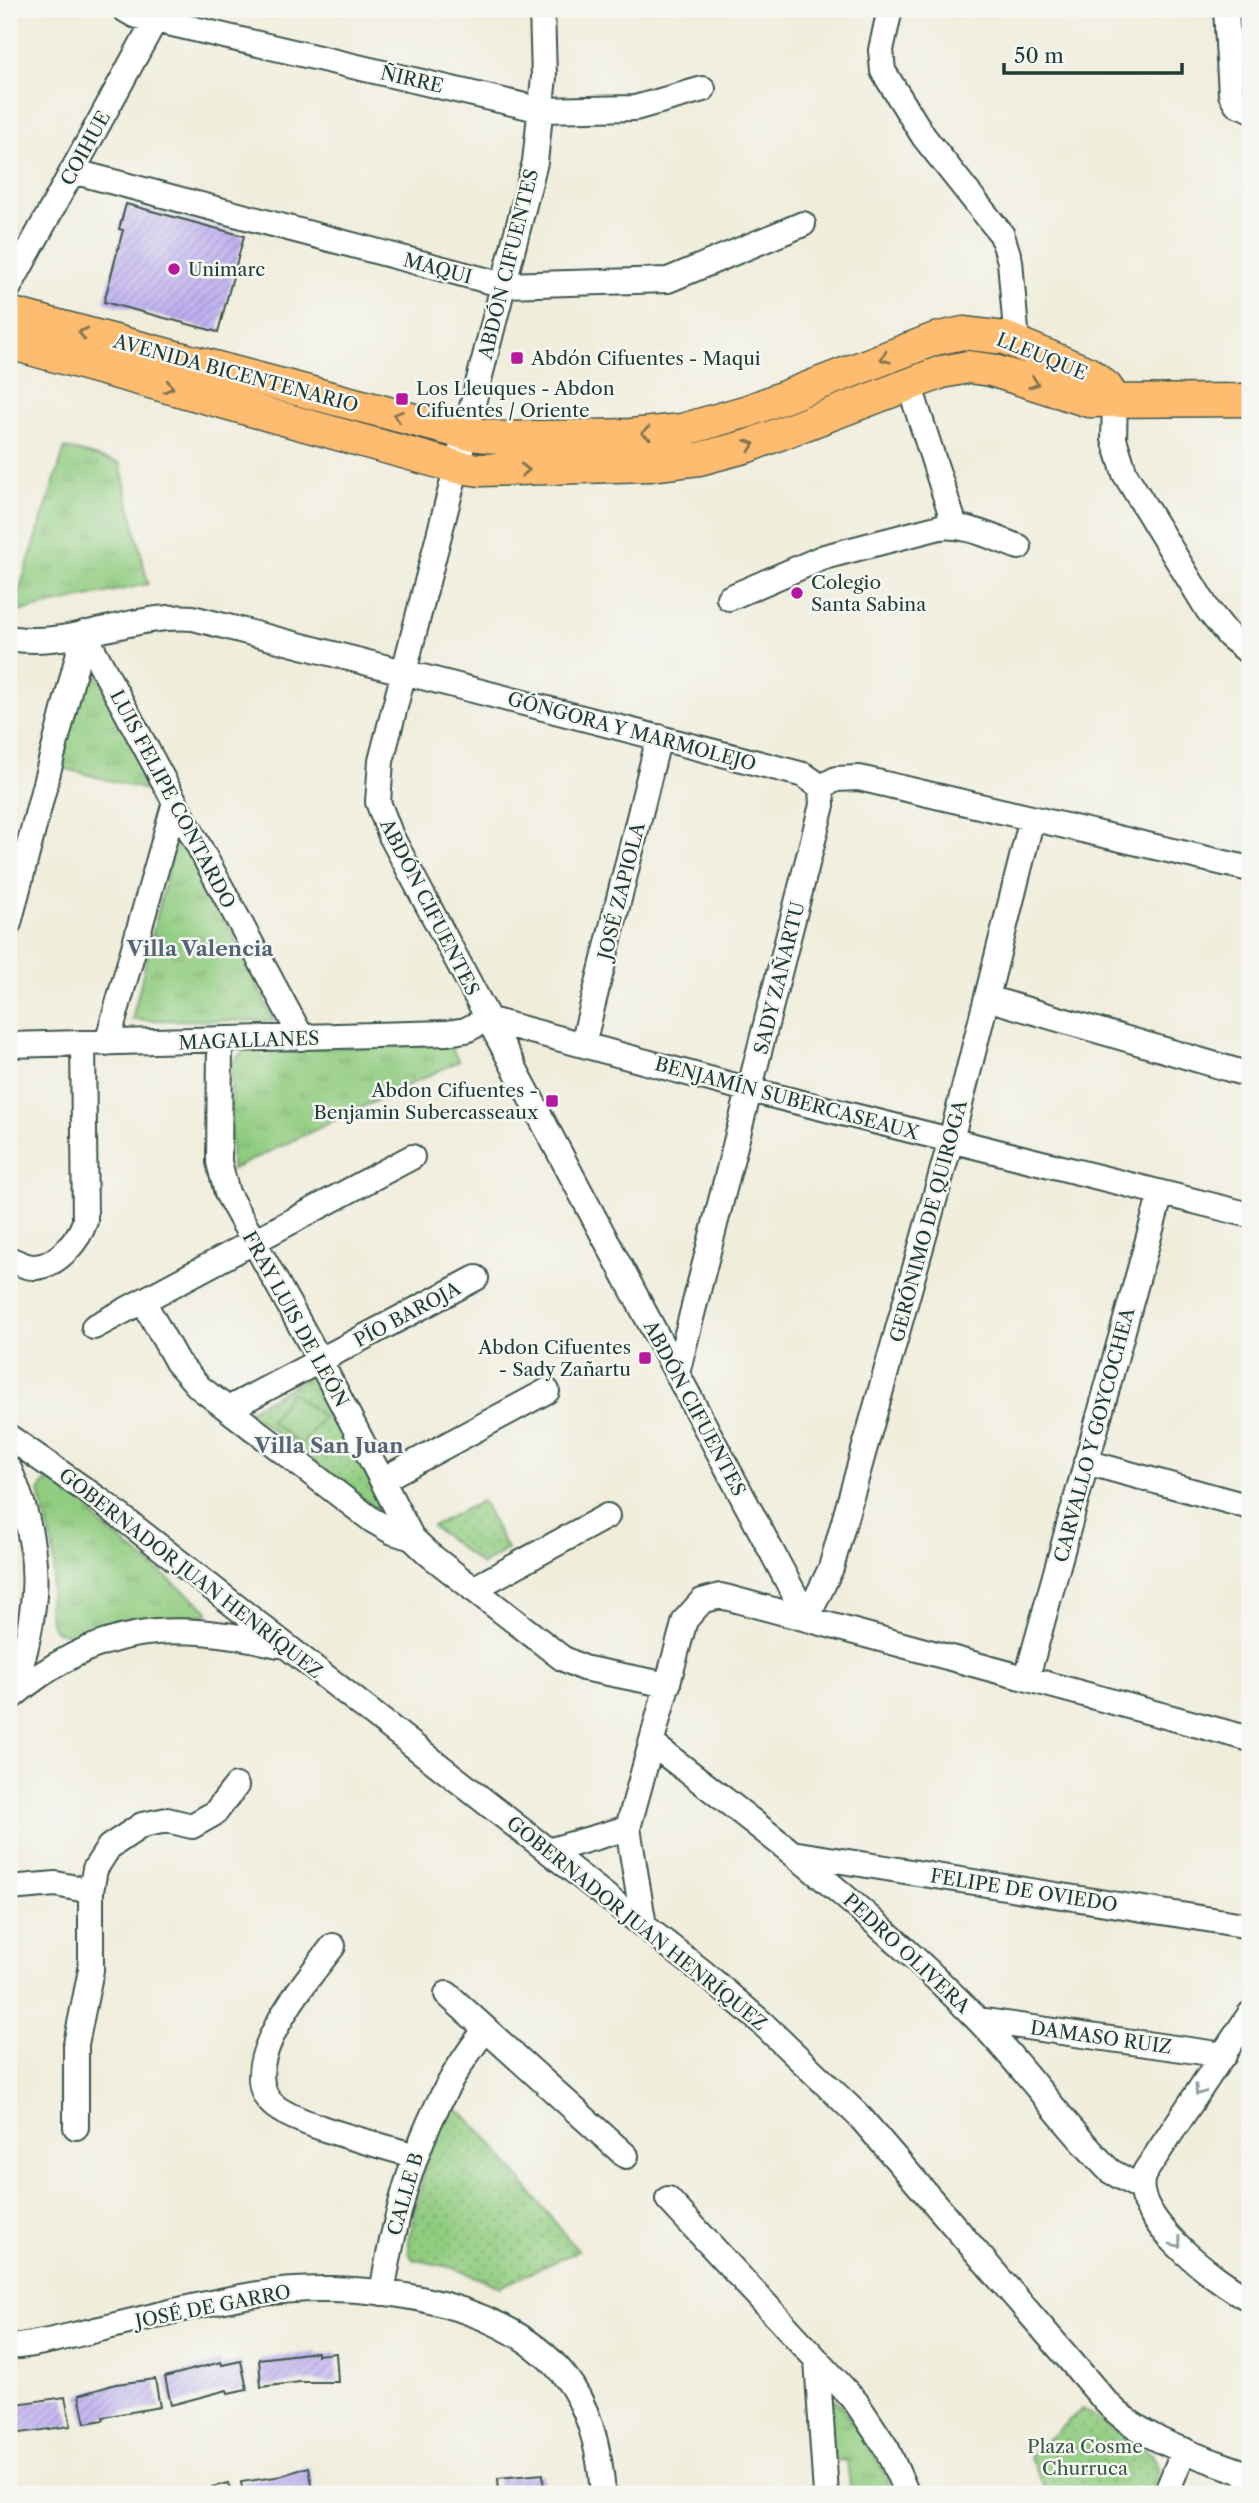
<svg xmlns="http://www.w3.org/2000/svg" width="1259" height="2503" font-family="'Libre Caslon Text',serif">
<defs>
<pattern id="grass-tufts" width="24" height="20" patternUnits="userSpaceOnUse" patternTransform="scale(1.75)"><rect width="24" height="20" fill="#91cc80"/><path d="M3 7l-1-3M5 7V3M7 7l1-3M15 17l-1-3M17 17v-4M19 17l1-3" fill="none" stroke="#76a76a"/></pattern>
<pattern id="park-dots" width="8" height="8" patternUnits="userSpaceOnUse" patternTransform="scale(1.75)"><rect width="8" height="8" fill="#91cc80"/><path d="M2 2h.1M6 6h.1" fill="none" stroke="#76a76a" stroke-width="1.8" stroke-linecap="round"/></pattern>
<pattern id="building-hatch" width="6" height="6" patternUnits="userSpaceOnUse" patternTransform="scale(1.75)"><rect width="6" height="6" fill="#bdaef0"/><path d="M-1 1l2-2M0 6l6-6M5 7l2-2" fill="none" stroke="#998fc3"/></pattern>
</defs>
<rect width="100%" height="100%" fill="#f6f6f2"/>
<filter id="ink" filterUnits="userSpaceOnUse"><feTurbulence type="fractalNoise" baseFrequency=".0143" numOctaves="2"/><feDisplacementMap in="SourceGraphic" scale="14" xChannelSelector="R" yChannelSelector="G"/><feConvolveMatrix kernelMatrix="1 2 1 2 8 2 1 2 1" color-interpolation-filters="sRGB"/></filter>
<filter id="wash" filterUnits="userSpaceOnUse"><feTurbulence type="fractalNoise" baseFrequency=".00686" numOctaves="4" result="noise"/><feDisplacementMap in="SourceGraphic" scale="28" xChannelSelector="R" yChannelSelector="G"/><feGaussianBlur stdDeviation="1.57" result="paint"/><feColorMatrix in="noise" values="0 0 0 0 0 0 0 0 0 0 0 0 0 0 0 0 0 1.4 0 .05"/><feComposite in="paint" operator="in"/></filter>
<g filter="url(#wash)">
<rect width="100%" height="100%" fill="#f0eddb"/>
<path fill="url(#grass-tufts)" stroke="#58845a" stroke-width="2" d="M 65,448 L 120,463 L 148,584 L 12,613 Z
M 87,656 L 165,795 L 59,767 Z
M 179,823 L 274,1021 L 132,1020 Z
M 449,1044 L 459,1061 L 231,1170 L 231,1064 L 244,1050 Z
M 51,1481 L 88,1505 L 102,1526 L 207,1609 L 208,1614 C 195,1620 143,1617 122,1621 C 101,1625 74,1643 55,1630 C 41,1612 54,1586 54,1566 C 54,1539 44,1516 39,1491 L 45,1482 Z
M 830,2398 L 836,2400 C 859,2430 880,2458 892,2494 L 851,2494 L 847,2460 L 830,2461 Z"/>
<path fill="url(#park-dots)" stroke="#58845a" stroke-width="2" d="M 309,1377 L 316,1377 L 323,1383 L 381,1505 L 375,1508 L 247,1411 Z
M 482,1501 L 507,1549 L 482,1565 L 432,1526 Z
M 456,2107 L 485,2135 L 578,2251 L 500,2287 L 453,2268 L 413,2259 L 409,2253 L 409,2241 L 432,2134 Z
M 1082,2409 L 1152,2454 C 1162,2469 1158,2479 1151,2494 L 1048,2494 L 1029,2456 Z"/>
<path fill="#91cc80" stroke="#58845a" stroke-width="2" d="M 291,1392 L 323,1417 L 301,1445 L 270,1421 Z"/>
<g id="blocks">
<path fill="url(#building-hatch)" d="M 126,204 L 244,236 L 218,332 L 104,302 L 123,230 L 119,229 Z
M 317,2352 L 317,2355 L 336,2353 L 338,2382 L 300,2382 L 261,2387 L 259,2359 Z
M 241,2361 L 247,2389 L 228,2393 L 227,2390 L 171,2405 L 165,2377 L 221,2362 L 222,2365 Z
M 155,2379 L 160,2407 L 103,2417 L 104,2420 L 85,2423 L 79,2395 L 116,2384 Z
M 65,2397 L 71,2426 L 13,2434 L 13,2437 L 9,2438 L 9,2405 Z
M 309,2467 L 313,2490 L 292,2494 L 243,2494 L 241,2482 L 276,2477 Z
M 543,2474 L 544,2494 L 499,2494 L 498,2478 Z
M 229,2483 L 232,2494 L 196,2494 L 213,2490 L 212,2487 Z"/>
</g>
</g>
<g filter="url(#ink)">
<use href="#blocks" fill-opacity="0" stroke="#3e574d" stroke-width="2"/>
<g fill="none" stroke-linecap="round" stroke-linejoin="round">
<defs>
<path id="minor" d="M 124,9 L 134,15 L 542,110 L 635,108 L 703,89
M 542,9 L 544,77 L 535,162 L 381,761 L 378,802 L 391,836 L 807,1618
M 890,9 L 881,50 L 883,71 L 924,137 L 1002,235 L 1010,261 L 1017,343
M 1226,9 L 1231,94 L 1237,104 L 1250,109
M 72,171 L 504,285 L 668,280 L 803,224
M 9,287 L 161,9
M 909,384 L 955,526
M 1115,400 L 1114,439 L 1125,474 L 1208,610 L 1229,636 L 1250,653
M 729,598 L 824,557 L 940,527 C 968,524 993,538 1019,547
M 84,633 L 302,1038
M 9,638 C 71,649 130,613 193,618 L 804,775 L 821,787
M 821,787 L 836,779 L 859,778 L 1250,869
M 9,923 L 84,633
M 987,998 L 1250,1075
M 487,1019 L 750,1090 L 1250,1215
M 220,1041 L 219,1162 L 227,1193 L 320,1361 L 412,1538 L 430,1555 L 562,1658 L 583,1668 L 668,1685
M 107,1043 L 175,802
M 583,1044 L 659,737
M 9,1045 L 447,1033 L 466,1030 L 487,1019
M 9,1259 C 17,1262 27,1268 36,1267 C 58,1265 79,1240 85,1221 L 83,1043
M 143,1301 L 177,1362 L 199,1387 L 372,1520 L 393,1532 L 412,1538
M 94,1327 L 412,1157
M 677,1373 L 822,805 L 821,787
M 228,1409 L 476,1278
M 9,1437 L 101,1501 L 704,1973 L 761,2022 L 860,2117 L 1106,2402 C 1144,2442 1200,2456 1250,2475
M 1086,1462 L 1250,1507
M 9,1469 C 46,1552 39,1611 12,1696
M 382,1480 L 547,1391
M 473,1589 L 607,1516
M 807,1618 L 831,1568 L 951,1140 L 1032,818
M 1027,1677 L 1161,1193
M 9,1699 C 97,1624 170,1620 279,1645
M 651,1743 C 765,1830 878,1917 978,2020 C 1025,2068 1063,2124 1110,2171 L 1139,2187
M 548,1851 L 628,1828
M 798,1854 L 1250,1926
M 9,1888 L 56,1884 L 91,1891
M 644,1926 L 628,1828 L 685,1620 L 702,1601 L 720,1596 L 729,1598 L 1250,1739
M 333,1946 C 308,1979 227,2072 277,2108 C 304,2127 381,2145 415,2156
M 447,1994 L 626,2156
M 1250,2014 L 1145,2172 C 1122,2211 1217,2283 1250,2299
M 978,2020 L 1224,2055
M 76,2127 L 76,2044 L 91,1970 L 91,1891 L 95,1869 L 109,1847 L 142,1825 L 167,1820 L 192,1826 L 215,1813 L 236,1786
M 668,2199 L 856,2402 L 887,2449 L 907,2494
M 382,2293 C 398,2197 424,2106 486,2029
M 9,2347 C 37,2345 64,2337 92,2331 C 145,2318 198,2304 252,2295 C 347,2278 500,2295 564,2375 C 591,2409 600,2452 603,2494
M 817,2360 L 826,2494
M 1166,2494 L 1184,2450"/>
<path id="major" d="M 9,313 L 464,433 L 504,438 L 631,435 L 682,430 L 748,411 L 935,339 L 963,333 L 1005,338 L 1088,373 L 1106,387 L 1115,400
M 9,343 L 457,467 L 480,470 L 649,465 L 699,459 L 748,446 L 942,372 L 968,367 L 991,370 L 1089,401 L 1250,400"/>
</defs>
<use href="#minor" stroke="#3e574d" stroke-width="28"/>
<use href="#major" stroke="#3e574d" stroke-width="35"/>
<use href="#minor" stroke="#fff" stroke-width="24"/>
<use href="#major" stroke="#fdbc70" stroke-width="32"/>
</g>
<defs><path id="oneway-chevron" d="M-2-3.5L2.5 0L-2 3.5" fill="none" stroke-width="1.6" stroke-linecap="round" stroke-linejoin="round" transform="scale(1.75)"/></defs>
<g stroke="#83764f">
<use href="#oneway-chevron" transform="translate(83 333) rotate(-165)"/>
<use href="#oneway-chevron" transform="translate(885 358) rotate(159)"/>
<use href="#oneway-chevron" transform="translate(1034 383) rotate(20)"/>
<use href="#oneway-chevron" transform="translate(169 387) rotate(15)"/>
<use href="#oneway-chevron" transform="translate(398 416) rotate(-165)"/>
<use href="#oneway-chevron" transform="translate(646 433) rotate(176)"/>
<use href="#oneway-chevron" transform="translate(750 445) rotate(-20)"/>
<use href="#oneway-chevron" transform="translate(525 470) rotate(-2)"/>
</g>
<g stroke="#8f9e9a">
<use href="#oneway-chevron" transform="translate(1199 2091) rotate(124)"/>
<use href="#oneway-chevron" transform="translate(1177 2243) rotate(52)"/>
</g>
</g>
<g fill="#b5179e" stroke="#f6f6f2" stroke-width="2.5">
<circle cx="174" cy="269" r="7"/>
<rect x="510" y="351" width="14" height="14" rx="3.5"/>
<rect x="395" y="392" width="14" height="14" rx="3.5"/>
<circle cx="797" cy="593" r="7"/>
<rect x="545" y="1094" width="14" height="14" rx="3.5"/>
<rect x="638" y="1351" width="14" height="14" rx="3.5"/>
</g>
<g text-anchor="middle" stroke-width="5" stroke-linejoin="round" paint-order="stroke">
<g font-size="19" fill="#1f3d34" stroke="#f6f6f2">
<text transform="translate(412 79) rotate(13)" y="7">ÑIRRE</text>
<text transform="translate(85 148) rotate(-61)" y="7">COIHUE</text>
<text transform="translate(508 264) rotate(-76)" y="7">ABDÓN CIFUENTES</text>
<text transform="translate(438 268) rotate(15)" y="7">MAQUI</text>
<text transform="translate(1042 356) rotate(22)" y="7">LLEUQUE</text>
<text transform="translate(236 373) rotate(15)" y="7">AVENIDA BICENTENARIO</text>
<text transform="translate(632 731) rotate(15)" y="7">GÓNGORA Y MARMOLEJO</text>
<text transform="translate(173 799) rotate(62)" y="7">LUIS FELIPE CONTARDO</text>
<text transform="translate(621 891) rotate(-76)" y="7">JOSÉ ZAPIOLA</text>
<text transform="translate(430 907) rotate(63)" y="7">ABDÓN CIFUENTES</text>
<text transform="translate(779 978) rotate(-76)" y="7">SADY ZAÑARTU</text>
<text transform="translate(249 1040) rotate(-2)" y="7">MAGALLANES</text>
<text transform="translate(787 1098) rotate(15)" y="7">BENJAMÍN SUBERCASEAUX</text>
<text transform="translate(928 1221) rotate(-75)" y="7">GERÓNIMO DE QUIROGA</text>
<text transform="translate(407 1314) rotate(-28)" y="7">PÍO BAROJA</text>
<text transform="translate(296 1319) rotate(61)" y="7">FRAY LUIS DE LEÓN</text>
<text transform="translate(695 1408) rotate(62)" y="7">ABDÓN CIFUENTES</text>
<text transform="translate(1094 1435) rotate(-75)" y="7">CARVALLO Y GOYCOCHEA</text>
<text transform="translate(191 1573) rotate(38)" y="7">GOBERNADOR JUAN HENRÍQUEZ</text>
<text transform="translate(1024 1890) rotate(9)" y="7">FELIPE DE OVIEDO</text>
<text transform="translate(637 1923) rotate(39)" y="7">GOBERNADOR JUAN HENRÍQUEZ</text>
<text transform="translate(907 1953) rotate(43)" y="7">PEDRO OLIVERA</text>
<text transform="translate(1101 2037) rotate(8)" y="7">DAMASO RUIZ</text>
<text transform="translate(405 2194) rotate(-74)" y="7">CALLE B</text>
<text transform="translate(213 2306) rotate(-11)" y="7">JOSÉ DE GARRO</text>
</g>
<g font-size="19" fill="#1f3d34" stroke="#f6f6f2" text-anchor="start">
<text x="188" y="276">Unimarc</text>
<text x="531" y="365">Abdón Cifuentes - Maqui</text>
<text x="416" y="395">Los Lleuques - Abdon<tspan x="416" dy="22">Cifuentes / Oriente</tspan></text>
<text x="811" y="589">Colegio<tspan x="811" dy="22">Santa Sabina</tspan></text>
<text x="538" y="1097" text-anchor="end">Abdon Cifuentes -<tspan x="538" dy="22">Benjamin Subercasseaux</tspan></text>
<text x="631" y="1354" text-anchor="end">Abdon Cifuentes<tspan x="631" dy="22">- Sady Zañartu</tspan></text>
</g>
<g font-size="19" fill="#365a43" stroke="#f6f6f2">
<text x="1085" y="2453">Plaza Cosme<tspan x="1085" dy="22">Churruca</tspan></text>
</g>
<g font-size="21" font-weight="bold" fill="#566576" stroke="#f6f6f2">
<text x="200" y="956">Villa Valencia</text>
<text x="329" y="1453">Villa San Juan</text>
</g>
</g>
<rect width="1259" height="2503" fill="none" stroke="#f6f6f2" stroke-width="35"/>
<path d="M1004 63v10h178v-10" fill="none" stroke="#1f3d34" stroke-width="3.5"/>
<text x="1014" y="63" font-size="21" fill="#1f3d34" stroke="#f6f6f2" stroke-width="5" paint-order="stroke">50 m</text>
</svg>
